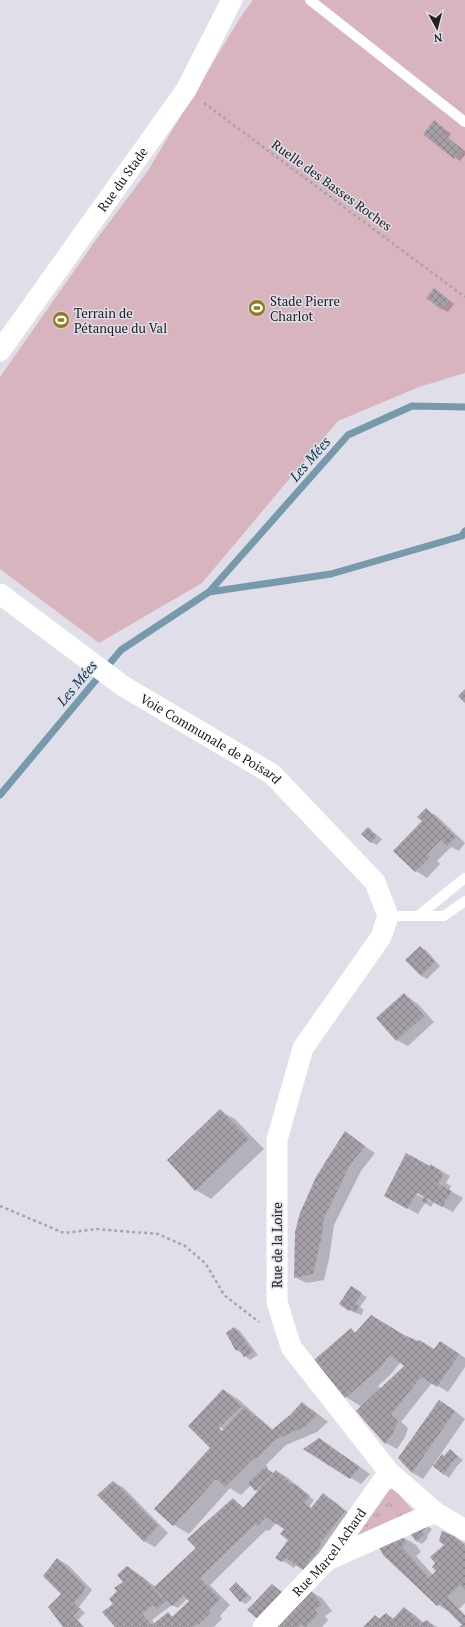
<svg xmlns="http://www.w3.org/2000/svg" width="465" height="1627" font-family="'PT Serif',serif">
<defs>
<pattern id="grass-tufts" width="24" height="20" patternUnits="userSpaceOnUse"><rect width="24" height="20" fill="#d7b4be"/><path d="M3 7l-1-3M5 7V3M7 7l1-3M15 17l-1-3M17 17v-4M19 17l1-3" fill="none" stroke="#b89aa3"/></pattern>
<pattern id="building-cross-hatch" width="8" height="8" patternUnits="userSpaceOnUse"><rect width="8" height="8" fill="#a8a0a8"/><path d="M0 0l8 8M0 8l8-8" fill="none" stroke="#888289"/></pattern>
</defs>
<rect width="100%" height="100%" fill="#e0dfe9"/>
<path fill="url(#grass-tufts)" d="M 394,1489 L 414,1512 L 347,1542 L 383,1490 Z"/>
<path fill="#d7b4be" d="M 253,0 L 465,0 L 465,373 L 419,387 L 338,421 L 202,583 L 99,643 L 0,569 L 0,377 L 93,244 L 147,172 L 240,18 Z"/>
<path fill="#0003" fill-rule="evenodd" d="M 439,125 L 451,134 L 448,138 L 465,151 L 465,155 L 460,161 L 424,134 Z
M 439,292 L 454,304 L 448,312 L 443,309 Z
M 426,810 L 437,816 L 465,843 L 459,851 L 451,847 L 437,861 L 440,864 L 427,878 L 416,871 L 395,851 L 423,821 Z
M 368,828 L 382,839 L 377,845 L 371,842 Z
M 420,947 L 426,950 L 440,966 L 427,979 L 421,976 Z
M 404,994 L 418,1004 L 434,1022 L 408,1046 L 397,1040 Z
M 220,1111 L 235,1119 L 264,1149 L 211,1199 L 196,1190 Z
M 345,1133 L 375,1153 L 361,1171 L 334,1225 L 329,1259 L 324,1280 L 306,1283 L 295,1277 Z
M 430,1168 L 440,1170 L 450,1176 L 446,1183 L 451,1186 L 449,1190 L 463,1198 L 453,1212 L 434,1202 L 431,1207 L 425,1203 L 418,1214 L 396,1202 ZM 413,1190 L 433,1201 L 432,1202 L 412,1192 Z
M 351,1288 L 367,1297 L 360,1307 L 364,1310 L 361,1315 L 350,1310 Z
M 386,1324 L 408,1338 L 435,1350 L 451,1348 L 465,1358 L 465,1367 L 448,1392 L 433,1383 L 431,1384 L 401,1422 L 408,1428 L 405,1437 L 397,1449 L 386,1443 L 357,1411 L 362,1407 L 346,1397 L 316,1360 L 351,1330 L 357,1333 ZM 401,1362 L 406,1366 L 381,1389 L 378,1386 L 390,1375 Z
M 235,1328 L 240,1331 L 258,1355 L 250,1360 L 237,1350 Z
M 223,1390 L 238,1399 L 273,1430 L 292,1415 L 302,1404 L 313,1410 L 328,1422 L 317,1432 L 286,1445 L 266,1465 L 268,1467 L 267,1469 L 274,1474 L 276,1471 L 287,1477 L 314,1500 L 309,1507 L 311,1508 L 323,1495 L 334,1501 L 355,1518 L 331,1551 L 332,1552 L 315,1576 L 297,1564 L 294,1568 L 277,1557 L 289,1540 L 282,1534 L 286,1529 L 276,1523 L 269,1531 L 266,1530 L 210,1585 L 230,1605 L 220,1616 L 222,1619 L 214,1627 L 116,1627 L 104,1613 L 114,1604 L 110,1599 L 119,1591 L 116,1588 L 123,1583 L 128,1585 L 119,1575 L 127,1567 L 156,1587 L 197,1548 L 188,1539 L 233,1499 L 244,1508 L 258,1492 L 251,1485 L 241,1495 L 230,1488 L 189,1534 L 174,1525 L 155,1509 L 211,1447 L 189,1426 ZM 216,1424 L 224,1430 L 224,1433 L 215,1425 ZM 187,1599 L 190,1601 L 173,1617 L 168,1614 L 155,1624 L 152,1620 L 172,1605 L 178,1608 Z
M 450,1407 L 465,1419 L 434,1464 L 435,1465 L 445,1457 L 450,1450 L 463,1460 L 457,1466 L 449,1478 L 433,1465 L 423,1479 L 413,1473 L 399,1458 Z
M 319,1439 L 370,1474 L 361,1484 L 351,1478 Z
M 113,1482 L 124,1488 L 168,1533 L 155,1547 L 144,1541 Z
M 427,1526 L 432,1529 L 427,1536 L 428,1538 L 422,1544 L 416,1541 L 410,1532 Z
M 401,1536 L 416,1545 L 421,1552 L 416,1556 L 434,1576 L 437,1571 L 454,1536 L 465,1543 L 465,1603 L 459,1609 L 465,1615 L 465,1627 L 461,1627 L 463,1625 L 453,1614 L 438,1605 L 385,1556 Z
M 57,1559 L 68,1565 L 92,1590 L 79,1607 L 85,1613 L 78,1620 L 84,1627 L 65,1627 L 62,1594 Z
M 236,1584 L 241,1587 L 252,1598 L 246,1604 L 240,1601 Z
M 272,1585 L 283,1592 L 312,1592 L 322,1598 L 332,1611 L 325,1616 L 328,1620 L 322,1627 L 272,1627 Z
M 404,1608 L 415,1615 L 424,1623 L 427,1621 L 437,1627 L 364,1627 L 375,1616 L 381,1619 L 386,1614 L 394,1619 Z"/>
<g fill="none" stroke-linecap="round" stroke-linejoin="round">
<path stroke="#769aab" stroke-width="7" d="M 209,592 L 348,435 L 412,406 L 465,407
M 0,795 L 121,650 L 209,592 L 331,574 L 462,536 L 465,531"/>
</g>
<path fill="url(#building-cross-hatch)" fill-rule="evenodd" d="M 434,120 L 446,130 L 443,134 L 462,149 L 454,159 L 423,134 Z
M 434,288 L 449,300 L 442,310 L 426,298 Z
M 465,689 L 465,703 L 458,696 Z
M 426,808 L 456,837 L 447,846 L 441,840 L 427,854 L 430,857 L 415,872 L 393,851 L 422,821 L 417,817 Z
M 368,827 L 377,836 L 371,843 L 361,834 Z
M 420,946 L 435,962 L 421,976 L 405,960 Z
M 404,993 L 424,1016 L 396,1041 L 376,1018 Z
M 220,1109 L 249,1139 L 195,1191 L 167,1160 Z
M 345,1131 L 365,1146 L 350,1165 L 324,1218 L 321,1239 L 313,1274 L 294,1278 L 295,1232 L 300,1213 L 316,1177 Z
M 406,1153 L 430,1166 L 430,1164 L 440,1170 L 443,1176 L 438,1184 L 452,1191 L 442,1207 L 428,1199 L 425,1204 L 422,1201 L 424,1197 L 417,1193 L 407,1209 L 384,1196 Z
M 351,1286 L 362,1293 L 355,1303 L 359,1306 L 355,1313 L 351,1310 L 349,1311 L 339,1304 Z
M 371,1315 L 404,1335 L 418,1341 L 419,1340 L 434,1349 L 440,1341 L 459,1354 L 437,1387 L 422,1377 L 421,1379 L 420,1378 L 391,1415 L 398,1421 L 394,1431 L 385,1444 L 356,1411 L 404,1366 L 390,1355 L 379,1369 L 345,1398 L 314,1360 L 351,1328 L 355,1333 Z
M 234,1327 L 253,1352 L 244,1357 L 239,1349 L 236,1351 L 226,1333 Z
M 223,1389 L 242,1406 L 219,1428 L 222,1431 L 244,1407 L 272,1430 L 291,1414 L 302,1402 L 317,1415 L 306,1426 L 275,1440 L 256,1459 L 254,1458 L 225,1487 L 216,1479 L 173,1526 L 154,1509 L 210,1448 L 188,1426 Z
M 439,1400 L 455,1411 L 412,1473 L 398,1458 Z
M 319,1438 L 360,1467 L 350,1479 L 303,1449 Z
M 450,1449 L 458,1457 L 451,1463 L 444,1475 L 433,1466 L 442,1454 L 444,1456 Z
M 265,1467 L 273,1473 L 255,1491 L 248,1483 Z
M 276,1470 L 293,1485 L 295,1484 L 310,1496 L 304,1503 L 311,1508 L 323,1493 L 345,1511 L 320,1544 L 321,1546 L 303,1570 L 286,1558 L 282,1562 L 275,1558 L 288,1540 L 280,1534 L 284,1529 L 266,1517 L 258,1526 L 255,1524 L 200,1578 L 220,1599 L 209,1610 L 211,1613 L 198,1625 L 196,1624 L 192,1627 L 115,1627 L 102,1612 L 113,1604 L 109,1599 L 117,1591 L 114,1588 L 123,1582 L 117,1575 L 127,1566 L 145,1579 L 162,1598 L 163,1597 L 154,1587 L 196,1548 L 187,1539 L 233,1498 L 243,1508 ZM 183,1595 L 189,1601 L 172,1617 L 168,1612 L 152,1625 L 142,1614 L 153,1605 L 157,1609 L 167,1600 L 172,1606 Z
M 113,1481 L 158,1526 L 144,1542 L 97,1495 Z
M 428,1525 L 422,1533 L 424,1535 L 416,1541 L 408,1531 Z
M 442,1531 L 454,1536 L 465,1546 L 465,1590 L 460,1585 L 447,1597 L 465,1616 L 465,1627 L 459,1627 L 462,1625 L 440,1603 L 437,1606 L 384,1556 L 378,1546 L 401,1535 L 406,1543 L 402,1547 L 429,1578 L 436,1571 L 432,1567 L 435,1563 L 430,1557 L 444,1545 L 439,1541 Z
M 57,1558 L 85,1586 L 84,1591 L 74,1603 L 80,1609 L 73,1616 L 83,1627 L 63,1627 L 48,1607 L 61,1594 L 43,1576 Z
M 236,1582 L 248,1595 L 240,1602 L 229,1589 Z
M 272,1584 L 285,1596 L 261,1622 L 247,1610 Z
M 311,1591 L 322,1604 L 315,1610 L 318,1614 L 306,1627 L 301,1624 L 298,1627 L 274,1627 Z
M 404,1607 L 422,1623 L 427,1620 L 434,1627 L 363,1627 L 375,1615 L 379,1619 L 386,1613 L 393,1619 Z"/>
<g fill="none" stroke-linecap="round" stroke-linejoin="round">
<path stroke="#a6a5ad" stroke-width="2.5" stroke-dasharray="3 3" stroke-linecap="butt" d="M 204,103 L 465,297
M 0,1206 L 64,1233 L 97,1229 L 158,1234 L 185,1246 L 206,1264 L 224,1295 L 259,1322"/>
<path stroke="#fff" stroke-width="10" d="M 310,0 L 465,122
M 388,916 L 418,916 L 465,878
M 418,916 L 444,916 L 465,901"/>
<g stroke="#fff" stroke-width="21">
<path id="s1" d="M 0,351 L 186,90 L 232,0"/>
<path id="s2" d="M 0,594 L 123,686 L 272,774 L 375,882 L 388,916 L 381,937 L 303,1048 L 277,1140 L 277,1302 L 291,1347 L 389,1472 L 435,1512 L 465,1530"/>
<path d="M 328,1560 L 435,1512"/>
<path id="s3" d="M 263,1627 L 327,1560 L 389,1472"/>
</g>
</g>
<defs>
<symbol id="stadium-disc" viewBox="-11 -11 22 22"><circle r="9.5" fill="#917b22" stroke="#e0dfe9"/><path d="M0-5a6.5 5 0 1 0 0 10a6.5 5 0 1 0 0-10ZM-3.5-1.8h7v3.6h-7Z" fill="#fff"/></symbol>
</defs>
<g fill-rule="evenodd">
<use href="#stadium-disc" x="247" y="298" width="20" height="20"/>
<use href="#stadium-disc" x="51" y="310" width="20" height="20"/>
</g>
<g text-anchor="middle" stroke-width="3" stroke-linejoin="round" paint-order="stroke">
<g font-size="13" fill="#212024" stroke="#e0dfe9">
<text dy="5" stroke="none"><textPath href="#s1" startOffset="211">Rue du Stade</textPath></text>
<text transform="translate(332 185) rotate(36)" y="5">Ruelle des Basses Roches</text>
<text dy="5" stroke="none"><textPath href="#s2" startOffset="256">Voie Communale de Poisard</textPath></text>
<text transform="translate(277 1245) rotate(-90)" y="5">Rue de la Loire</text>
<text dy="5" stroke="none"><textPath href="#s3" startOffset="100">Rue Marcel Achard</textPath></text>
</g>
<g font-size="13" fill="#212024" stroke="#e0dfe9" text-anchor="start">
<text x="270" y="306">Stade Pierre<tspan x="270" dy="15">Charlot</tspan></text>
<text x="74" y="318">Terrain de<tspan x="74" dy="15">Pétanque du Val</tspan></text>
</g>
<g font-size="14" font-style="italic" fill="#003649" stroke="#e0dfe9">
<text transform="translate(310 459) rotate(-49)" y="5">Les Mées</text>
<text transform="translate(77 683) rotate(-50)" y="5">Les Mées</text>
</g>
</g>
<g transform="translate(437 28) rotate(173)" stroke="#e0dfe9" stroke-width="3" paint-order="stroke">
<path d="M0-3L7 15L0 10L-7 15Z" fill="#212024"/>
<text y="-6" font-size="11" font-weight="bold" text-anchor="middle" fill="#212024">N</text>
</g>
</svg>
